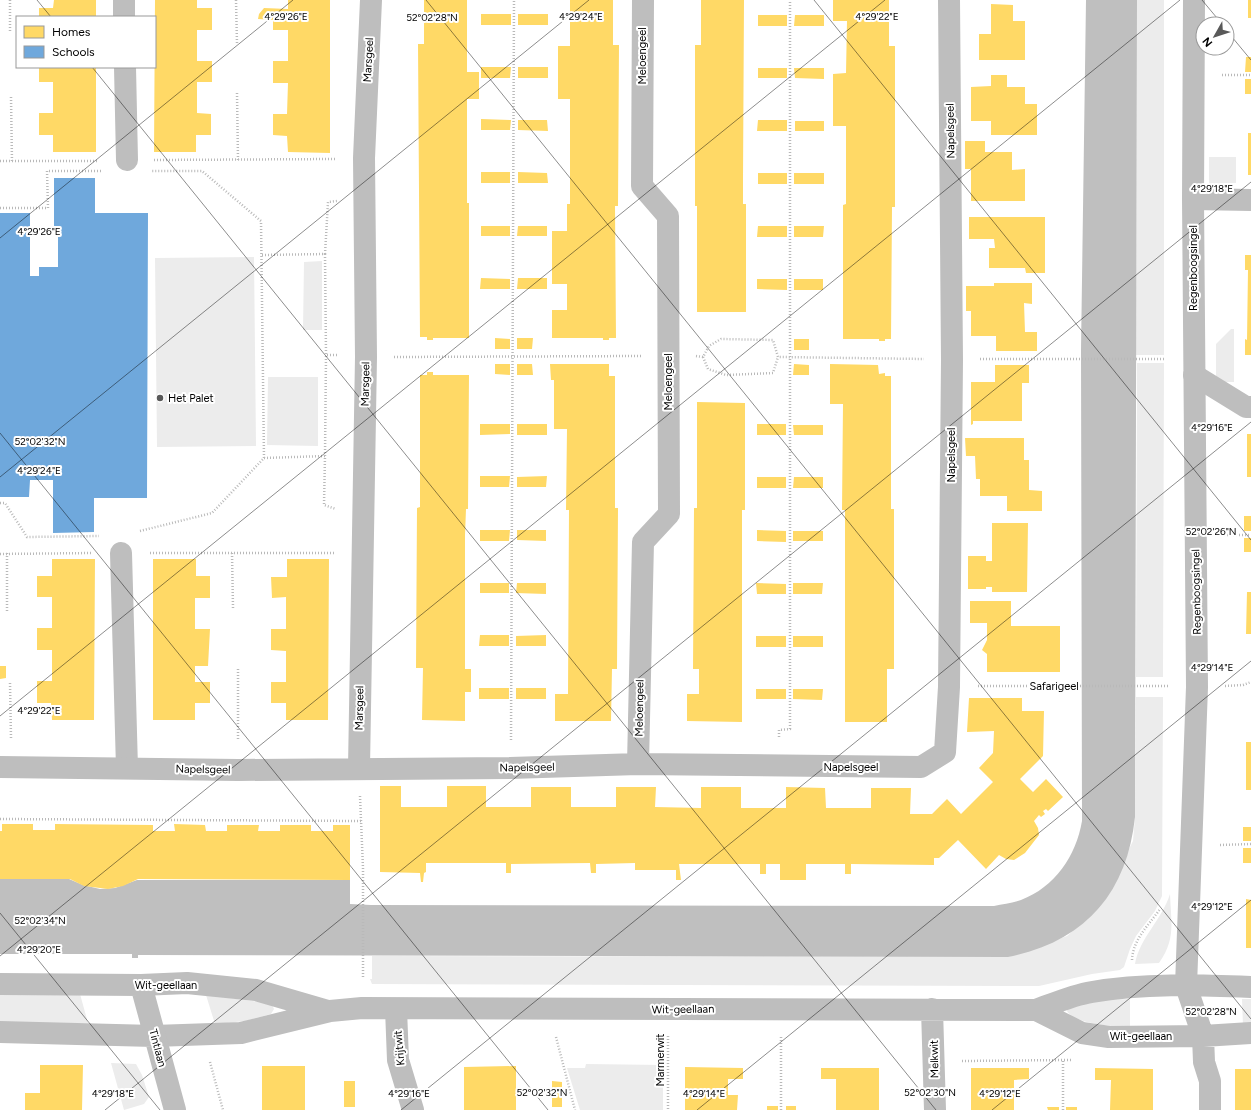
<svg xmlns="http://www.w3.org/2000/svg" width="1251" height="1110" font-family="Figtree,sans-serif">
<rect width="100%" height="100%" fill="#fff"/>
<path fill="#ececec" d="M 1137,0 L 1164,0 L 1164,355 L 1136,355 Z
M 1209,157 L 1236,157 L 1236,183 L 1209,184 Z
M 254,257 L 256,446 L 157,447 L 155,258 Z
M 322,261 L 322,330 L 303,330 L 304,262 Z
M 1231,329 L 1234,329 L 1234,382 L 1216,382 L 1216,344 Z
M 1137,363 L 1164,363 L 1163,677 L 1136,677 Z
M 268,377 L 318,377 L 318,446 L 267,445 Z
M 1136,697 L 1163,697 L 1162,896 L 1155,911 L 1136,936 L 1130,949 L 1124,967 L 1120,970 L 1092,974 L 1039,986 L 372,984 L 370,979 L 372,979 L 372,956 L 1008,957 L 1067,936 L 1100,907 L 1133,841 L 1135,817 Z
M 1170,894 C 1171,922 1176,939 1159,963 L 1135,964 C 1140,937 1162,920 1170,894 Z
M 0,994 L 80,994 L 88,1023 L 0,1023 Z
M 206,995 L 267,1003 L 272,1005 L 274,1009 L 271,1014 L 245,1021 L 215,1024 Z
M 1130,999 L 1130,1027 C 1116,1027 1074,1024 1067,1011 L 1068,1008 L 1099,1000 Z
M 1242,999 L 1251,999 L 1251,1026 L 1243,1026 Z
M 111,1063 L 136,1064 L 142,1075 L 149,1097 L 144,1104 L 124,1110 Z
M 586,1064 L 663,1065 L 663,1110 L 580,1110 L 567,1068 L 585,1068 Z"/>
<path fill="#bfbfbf" d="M 1086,0 L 1137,0 L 1135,817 C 1127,894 1084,942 1008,957 L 138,955 L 138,958 L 132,958 L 132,954 L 0,954 L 0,879 L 69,879 L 83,885 L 100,889 L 115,888 L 137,880 L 350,880 L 350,904 L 371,905 L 994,906 C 1003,904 1013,903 1021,900 C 1055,887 1076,856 1082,821 L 1081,350 Z"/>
<path fill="#ffd966" d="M 54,0 L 96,0 L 96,17 L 39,17 L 39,8 L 53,8 Z
M 155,0 L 197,0 L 197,8 L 212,8 L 212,30 L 197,30 L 197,61 L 212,61 L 212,82 L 197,82 L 197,113 L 211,114 L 211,135 L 196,135 L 196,152 L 154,152 Z
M 288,0 L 330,0 L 330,153 L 288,152 L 287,136 L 273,135 L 273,114 L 287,114 L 288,83 L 273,83 L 273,61 L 288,61 L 288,30 L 273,30 L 273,20 L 258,19 L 259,14 L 264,8 L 288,9 Z
M 424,0 L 467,0 L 467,72 L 479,72 L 479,99 L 467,99 L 467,203 L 469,203 L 469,338 L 433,338 L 433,340 L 427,340 L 427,337 L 420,337 L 418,44 L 424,44 Z
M 570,0 L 613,0 L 613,45 L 619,45 L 618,206 L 615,206 L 616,338 L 609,338 L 609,340 L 603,340 L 603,338 L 552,338 L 552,310 L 567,310 L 567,284 L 552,284 L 552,231 L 567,231 L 567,204 L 570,204 L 570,99 L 558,99 L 558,46 L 570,46 Z
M 701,0 L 744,0 L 743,179 L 743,204 L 746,204 L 746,312 L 697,312 L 697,206 L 695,206 L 695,45 L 701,45 Z
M 833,0 L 889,0 L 889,46 L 895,46 L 895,207 L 892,207 L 891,339 L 885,339 L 885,341 L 879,341 L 879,339 L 843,339 L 843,205 L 846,204 L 846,126 L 833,126 L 833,74 L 846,73 L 847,21 L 833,21 Z
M 1248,0 L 1251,0 L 1251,18 L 1248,18 Z
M 991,4 L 1013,5 L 1013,21 L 1025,21 L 1025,60 L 979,60 L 979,34 L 991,34 Z
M 481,14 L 511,14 L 511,25 L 481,25 Z
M 518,14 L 548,14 L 548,25 L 518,25 Z
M 758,15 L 787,15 L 787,26 L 758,26 Z
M 795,15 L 824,15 L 824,26 L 794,26 Z
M 1246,57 L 1251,57 L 1251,72 L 1245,72 Z
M 39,67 L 96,67 L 96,152 L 53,152 L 53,135 L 39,135 L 39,113 L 53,113 L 53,82 L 39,82 Z
M 481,67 L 511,67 L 510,78 L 481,78 Z
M 518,67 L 548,67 L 548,78 L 518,78 Z
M 758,68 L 787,68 L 787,78 L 758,78 Z
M 794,68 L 824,68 L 824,79 L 795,78 Z
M 991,75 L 1007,75 L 1007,87 L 1025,87 L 1025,104 L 1037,104 L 1037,135 L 991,135 L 991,121 L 971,121 L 971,87 L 991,86 Z
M 1245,79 L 1251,79 L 1251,94 L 1245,94 Z
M 481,119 L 511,120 L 510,130 L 481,130 Z
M 518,120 L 547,120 L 548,131 L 518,130 Z
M 758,120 L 787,120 L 787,131 L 757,131 Z
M 795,121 L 824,121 L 824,131 L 795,131 Z
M 1248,133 L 1251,133 L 1251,175 L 1248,175 Z
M 965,141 L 985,141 L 985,152 L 1012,152 L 1012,170 L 1025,169 L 1025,201 L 971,201 L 971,169 L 965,169 Z
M 481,172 L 510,172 L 510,183 L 481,183 Z
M 518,172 L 547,173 L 548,183 L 518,183 Z
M 758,173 L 787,173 L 787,184 L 758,184 Z
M 794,173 L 824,173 L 824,184 L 794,184 Z
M 969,217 L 1045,217 L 1045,273 L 1026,273 L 1025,268 L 989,268 L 989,248 L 995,248 L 994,239 L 969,239 Z
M 481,226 L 510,226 L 510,236 L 481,236 Z
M 518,226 L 547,226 L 547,236 L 517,236 Z
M 758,226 L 787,226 L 787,237 L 757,237 Z
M 794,226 L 824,226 L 823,237 L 794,237 Z
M 1245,255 L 1251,255 L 1251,355 L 1245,355 L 1245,339 L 1247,340 L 1248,270 L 1245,270 Z
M 481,278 L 510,279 L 510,289 L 480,289 Z
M 518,278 L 547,278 L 547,289 L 517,289 Z
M 757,279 L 787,279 L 787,290 L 757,289 Z
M 794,279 L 823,279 L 823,290 L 794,290 Z
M 994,283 L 1032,283 L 1032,304 L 1024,303 L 1025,332 L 1037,332 L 1037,351 L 996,351 L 996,336 L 971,336 L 971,311 L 966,311 L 966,286 L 994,286 Z
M 495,338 L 510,339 L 510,349 L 495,349 Z
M 517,338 L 533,338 L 532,349 L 517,349 Z
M 794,339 L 809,339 L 809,350 L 794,350 Z
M 495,364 L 510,364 L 510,375 L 495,374 Z
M 517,364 L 532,364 L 533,375 L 517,375 Z
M 550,364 L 609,364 L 609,376 L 615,376 L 615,508 L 618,508 L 617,669 L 612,669 L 611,721 L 555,721 L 555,694 L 568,694 L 569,510 L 566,510 L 567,429 L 554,429 L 554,380 L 551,380 Z
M 794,364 L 809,365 L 809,375 L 793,375 Z
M 830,364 L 878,365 L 879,374 L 885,373 L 885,376 L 891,376 L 891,509 L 894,509 L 894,669 L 887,669 L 887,722 L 845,722 L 845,510 L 842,510 L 843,404 L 830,404 Z
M 995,365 L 1029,365 L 1029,383 L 1022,383 L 1022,421 L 973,421 L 973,424 L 971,425 L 971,382 L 995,382 Z
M 427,372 L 433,372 L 433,375 L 469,375 L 468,509 L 466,509 L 465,535 L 465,669 L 471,669 L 471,692 L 465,692 L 465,721 L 422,720 L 423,668 L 416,668 L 417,508 L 420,507 L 420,375 L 427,375 Z
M 697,402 L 745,403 L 745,510 L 742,510 L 742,722 L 687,721 L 687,694 L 699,694 L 699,669 L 693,669 L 694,508 L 697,508 Z
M 480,424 L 510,424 L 510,434 L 480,435 Z
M 517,424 L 547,424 L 547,435 L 517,435 Z
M 757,424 L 786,424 L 786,435 L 757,435 Z
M 793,425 L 823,425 L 823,435 L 794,435 Z
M 1247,434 L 1251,434 L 1251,477 L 1247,477 Z
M 965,438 L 1024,438 L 1024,460 L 1029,460 L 1029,490 L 1042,491 L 1042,511 L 1007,511 L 1007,496 L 980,496 L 980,479 L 976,479 L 975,456 L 966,456 Z
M 480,476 L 510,476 L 509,487 L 480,487 Z
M 547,476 L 546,487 L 517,487 L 517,477 Z
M 757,477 L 786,477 L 786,488 L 757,488 Z
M 794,477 L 823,477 L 823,488 L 793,488 Z
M 1244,516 L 1251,516 L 1251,531 L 1244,531 Z
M 992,523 L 1028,523 L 1027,592 L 992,592 L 992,587 L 986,587 L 986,589 L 968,589 L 968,556 L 986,556 L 986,561 L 992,561 Z
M 480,530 L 510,530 L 509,541 L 480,541 Z
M 517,530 L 546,530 L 546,541 L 517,540 Z
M 757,530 L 786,531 L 786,542 L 757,541 Z
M 793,531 L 823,531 L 823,541 L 793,541 Z
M 1244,538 L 1251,538 L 1251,552 L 1244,552 Z
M 52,559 L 95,559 L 94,720 L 52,720 L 51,703 L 37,703 L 37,681 L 52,681 L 52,650 L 37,650 L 37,628 L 52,628 L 52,597 L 37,597 L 37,576 L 52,576 Z
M 153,559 L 196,559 L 196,576 L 210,576 L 210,598 L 195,598 L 195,629 L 210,629 L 208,666 L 195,666 L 195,682 L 210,682 L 210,703 L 195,703 L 195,720 L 153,720 Z
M 287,559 L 329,559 L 328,720 L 286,720 L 286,703 L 271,703 L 271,682 L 286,682 L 286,651 L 271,650 L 271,629 L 286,629 L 286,597 L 272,598 L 271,577 L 287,577 Z
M 480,583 L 509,583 L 509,593 L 480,593 Z
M 517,583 L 546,583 L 546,594 L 516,593 Z
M 756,583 L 786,584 L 786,594 L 757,594 Z
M 793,583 L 823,583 L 822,594 L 793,594 Z
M 1247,592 L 1251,592 L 1251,634 L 1246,634 Z
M 970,601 L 1011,601 L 1011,626 L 1060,626 L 1060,672 L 987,672 L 987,654 L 982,650 L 987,640 L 987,623 L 970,623 Z
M 480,635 L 509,635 L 509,646 L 479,646 Z
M 546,635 L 546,646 L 516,646 L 516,636 Z
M 756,636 L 786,636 L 786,647 L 756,647 Z
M 793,636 L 823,636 L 823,647 L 793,647 Z
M 0,666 L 6,666 L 6,678 L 0,679 Z
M 479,688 L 509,688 L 509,699 L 479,699 Z
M 516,688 L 546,688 L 546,699 L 516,699 Z
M 756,689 L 786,689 L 786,699 L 756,699 Z
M 793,689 L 823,689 L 822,700 L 793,699 Z
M 969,698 L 1022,698 L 1022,711 L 1044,711 L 1043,756 L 1020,779 L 1033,792 L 1046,779 L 1063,797 L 1048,811 L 1046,809 L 1043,811 L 1045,814 L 1041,817 L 1039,815 L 1034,821 L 1038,828 L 1039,835 L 1025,853 L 1014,860 L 1006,859 L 999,855 L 986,869 L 958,840 L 939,858 L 934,858 L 934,865 L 851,864 L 851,874 L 845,874 L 845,864 L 806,864 L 806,880 L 780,880 L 780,864 L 766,864 L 766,874 L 760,874 L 760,864 L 679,864 L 681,880 L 676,880 L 676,870 L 635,870 L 635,863 L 596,864 L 596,873 L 591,873 L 590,863 L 511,864 L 511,873 L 506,873 L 506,863 L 426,863 L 426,872 L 424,873 L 423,882 L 421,882 L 420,873 L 380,872 L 380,786 L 401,786 L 401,807 L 447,807 L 447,786 L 486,786 L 486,807 L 531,807 L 531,787 L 571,787 L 571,807 L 616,807 L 616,787 L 656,787 L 655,807 L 701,808 L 701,787 L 741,787 L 741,808 L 786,808 L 786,787 L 825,788 L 826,808 L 871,808 L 871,788 L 911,788 L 910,814 L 932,814 L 947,799 L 961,814 L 993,782 L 979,768 L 993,753 L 994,731 L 967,732 Z
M 1246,742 L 1251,742 L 1251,790 L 1246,790 Z
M 2,824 L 33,824 L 33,830 L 55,830 L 55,824 L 153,825 L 153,831 L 175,831 L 174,824 L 205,825 L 206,831 L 227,831 L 227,825 L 259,825 L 258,831 L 280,831 L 280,825 L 311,825 L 311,831 L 333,831 L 333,825 L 350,825 L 350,880 L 138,879 L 123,886 L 108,889 L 84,886 L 70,879 L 0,879 L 0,831 L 2,831 Z
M 1243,827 L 1251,827 L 1251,841 L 1243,841 Z
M 1243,848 L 1251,848 L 1251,863 L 1243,863 Z
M 1246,899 L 1251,900 L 1251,948 L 1246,948 Z
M 40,1065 L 83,1065 L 82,1110 L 25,1110 L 25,1093 L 40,1093 Z
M 262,1066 L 305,1066 L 305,1110 L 262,1110 Z
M 516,1066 L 516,1110 L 464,1110 L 464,1067 Z
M 685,1067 L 743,1068 L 743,1079 L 728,1079 L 728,1095 L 738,1095 L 737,1110 L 685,1110 Z
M 821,1068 L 879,1068 L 879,1110 L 836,1110 L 836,1079 L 821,1079 Z
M 971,1068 L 1029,1068 L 1029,1079 L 1014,1080 L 1014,1110 L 971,1110 Z
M 1095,1068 L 1153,1069 L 1153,1110 L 1110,1110 L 1111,1080 L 1095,1080 Z
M 1235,1069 L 1251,1069 L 1251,1110 L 1235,1110 Z
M 344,1081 L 355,1081 L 355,1107 L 344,1107 Z
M 552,1081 L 562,1082 L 562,1107 L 552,1107 Z
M 767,1106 L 778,1106 L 778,1110 L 767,1110 Z
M 786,1106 L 796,1106 L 796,1110 L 786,1110 Z
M 1047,1107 L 1059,1107 L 1059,1110 L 1048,1110 Z
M 1066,1107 L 1077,1107 L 1077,1110 L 1066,1110 Z"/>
<path fill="#6fa8dc" d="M 54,178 L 95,178 L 95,213 L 148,213 L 147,498 L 94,498 L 94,532 L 53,533 L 53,480 L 30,480 L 29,497 L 0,497 L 0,213 L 30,213 L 30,276 L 39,276 L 39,267 L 58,267 L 58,234 L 54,234 Z"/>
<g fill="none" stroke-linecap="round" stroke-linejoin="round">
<path stroke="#b9b9b9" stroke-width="2.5" stroke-dasharray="1 2" stroke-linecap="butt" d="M 10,0 L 10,32
M 236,0 L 237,44
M 1222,75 L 1251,75
M 237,93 L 238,160
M 11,97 L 12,162
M 154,160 L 335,159
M 0,161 L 99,161
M 0,208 L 48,208 L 47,171 L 101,171
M 325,254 L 328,202 L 337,201
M 262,255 L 325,254 L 326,355 L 339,355
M 696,356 L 703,357 L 709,346 L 721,339 L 773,340 L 778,357 L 924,359
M 394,357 L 641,356
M 703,357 L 708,369 L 726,375 L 773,373 L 778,357
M 980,359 L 1165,359
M 325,456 L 326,355
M 264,458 L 325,456 L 324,505 L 336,509
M 0,503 L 5,503 L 27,537 L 99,536
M 140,531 L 212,513 L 264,458 L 261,221 L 202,171 L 152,171
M 1224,535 L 1251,535
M 7,553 L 7,613
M 150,553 L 335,553
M 232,553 L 233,608
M 0,554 L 93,553
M 238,669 L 238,741
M 10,683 L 11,738
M 978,686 L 1169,686
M 1225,686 L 1243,685 L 1251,682
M 779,737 L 779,730 L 790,729 L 790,0
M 511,740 L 514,0
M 360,796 L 363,868 L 363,979
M 0,819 L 361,821
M 1220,845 L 1251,844
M 1132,960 C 1133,939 1149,925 1160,909
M 668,1036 L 668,1110
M 556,1037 L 575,1110
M 781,1037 L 781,1110
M 962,1061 L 1071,1060
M 210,1062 L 223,1110
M 1063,1110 L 1063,1060"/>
<path stroke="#bebebe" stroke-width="22" d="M 124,0 L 124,17
M 125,67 L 127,160
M 1193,199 L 1251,200
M 1194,375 L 1246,407 L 1251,407
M 121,553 L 127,768"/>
<path stroke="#bebebe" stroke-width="22" d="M 1194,0 L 1193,199 L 1197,687 L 1186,986 L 1203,1036 L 1204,1062 L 1210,1081 L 1210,1110
M 638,764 L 643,542 L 669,514 L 668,216 L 642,186 L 643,0
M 0,767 L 238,770 L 510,768 L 638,764 L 921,767 L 945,752 L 949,687 L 952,360 L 949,0
M 359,768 L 366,357 L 364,158 L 371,0
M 141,985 L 187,983 L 256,990 L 328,1011
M 396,1009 L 398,1060 L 413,1110
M 932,1009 L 935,1110
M 1036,1010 L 1082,1033 L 1109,1037 L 1203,1036 L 1251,1033
M 154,1036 L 241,1033 L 330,1011 L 362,1008 L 1036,1010 C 1055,1003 1073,995 1092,992 C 1142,983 1200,985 1251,987"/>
<path stroke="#bebebe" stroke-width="22" d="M 0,984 L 141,985 L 175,1110
M 0,1032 L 154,1036"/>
</g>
<path fill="none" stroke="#000" stroke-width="1" stroke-opacity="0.45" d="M 37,0 L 51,17M 426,0 L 1251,1019M 814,0 L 1251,540M 1202,0 L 1222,24M 1227,31 L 1251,60M 92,67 L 936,1110M 0,238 L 293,0M 0,433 L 548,1110M 0,477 L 589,0M 0,716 L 885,0M 0,913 L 160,1110M 0,956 L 1180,0M 105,1110 L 1251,182M 401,1110 L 1251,422M 697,1110 L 1251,661M 992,1110 L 1251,900"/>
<circle fill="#595959" stroke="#fff" stroke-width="1.5" cx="160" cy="398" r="4"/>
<g text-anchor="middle" stroke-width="4" stroke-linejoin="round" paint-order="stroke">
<g font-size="11" fill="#000" stroke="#fff">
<text transform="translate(642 56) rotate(-90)" y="4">Meloengeel</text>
<text transform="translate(368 60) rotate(-87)" y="4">Marsgeel</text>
<text transform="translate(950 131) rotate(-91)" y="4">Napelsgeel</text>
<text transform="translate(1193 268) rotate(-90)" y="4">Regenboogsingel</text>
<text transform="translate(668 382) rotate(-90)" y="4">Meloengeel</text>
<text transform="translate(365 384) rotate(-89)" y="4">Marsgeel</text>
<text transform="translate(951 455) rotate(-90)" y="4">Napelsgeel</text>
<text transform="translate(1196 592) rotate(-91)" y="4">Regenboogsingel</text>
<text x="1054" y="690">Safarigeel</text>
<text transform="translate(359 708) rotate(-89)" y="4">Marsgeel</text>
<text transform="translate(639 708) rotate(-89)" y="4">Meloengeel</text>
<text transform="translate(527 767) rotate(-1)" y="4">Napelsgeel</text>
<text x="851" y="771">Napelsgeel</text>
<text transform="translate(203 769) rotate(1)" y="4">Napelsgeel</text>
<text x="166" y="989">Wit-geellaan</text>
<text transform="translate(683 1009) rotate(-1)" y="4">Wit-geellaan</text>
<text x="1141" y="1040">Wit-geellaan</text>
<text transform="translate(158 1048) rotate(75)" y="4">Tintlaan</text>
<text transform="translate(399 1048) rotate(-95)" y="4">Krijtwit</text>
<text transform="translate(934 1059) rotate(-91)" y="4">Melkwit</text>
<text transform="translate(660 1060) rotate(-90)" y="4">Marmerwit</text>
</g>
<g font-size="11" fill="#000" stroke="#fff" text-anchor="start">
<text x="168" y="402">Het Palet</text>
</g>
</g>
<g font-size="10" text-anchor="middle" fill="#000" stroke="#fff" stroke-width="4" stroke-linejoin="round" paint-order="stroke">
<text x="286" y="20">4°29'26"E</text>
<text x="581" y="20">4°29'24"E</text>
<text x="877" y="20">4°29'22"E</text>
<text x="432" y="21">52°02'28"N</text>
<text x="1212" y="192">4°29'18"E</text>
<text x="39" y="235">4°29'26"E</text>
<text x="1212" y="431">4°29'16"E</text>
<text x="40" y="445">52°02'32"N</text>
<text x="39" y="474">4°29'24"E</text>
<text x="1211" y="535">52°02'26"N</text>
<text x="1212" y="671">4°29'14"E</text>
<text x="39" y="714">4°29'22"E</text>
<text x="1212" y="910">4°29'12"E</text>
<text x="40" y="924">52°02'34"N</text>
<text x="39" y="953">4°29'20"E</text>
<text x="1211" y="1015">52°02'28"N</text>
<text x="542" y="1096">52°02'32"N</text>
<text x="930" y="1096">52°02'30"N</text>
<text x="113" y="1097">4°29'18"E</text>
<text x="409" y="1097">4°29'16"E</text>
<text x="704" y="1097">4°29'14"E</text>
<text x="1000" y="1097">4°29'12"E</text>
</g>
<rect x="16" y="16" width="140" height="52" fill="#ffffff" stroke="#999999"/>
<rect x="24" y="26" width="20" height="12" fill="#ffd966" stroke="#999999"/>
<text x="52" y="36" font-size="12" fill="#000000">Homes</text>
<rect x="24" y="46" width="20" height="12" fill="#6fa8dc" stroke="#999999"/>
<text x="52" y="56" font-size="12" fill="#000000">Schools</text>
<g transform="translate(1215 36) rotate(231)"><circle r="19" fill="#ffffff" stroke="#999999"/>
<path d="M0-3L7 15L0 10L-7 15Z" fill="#595959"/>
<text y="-6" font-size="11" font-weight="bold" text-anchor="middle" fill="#000000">N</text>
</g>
</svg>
